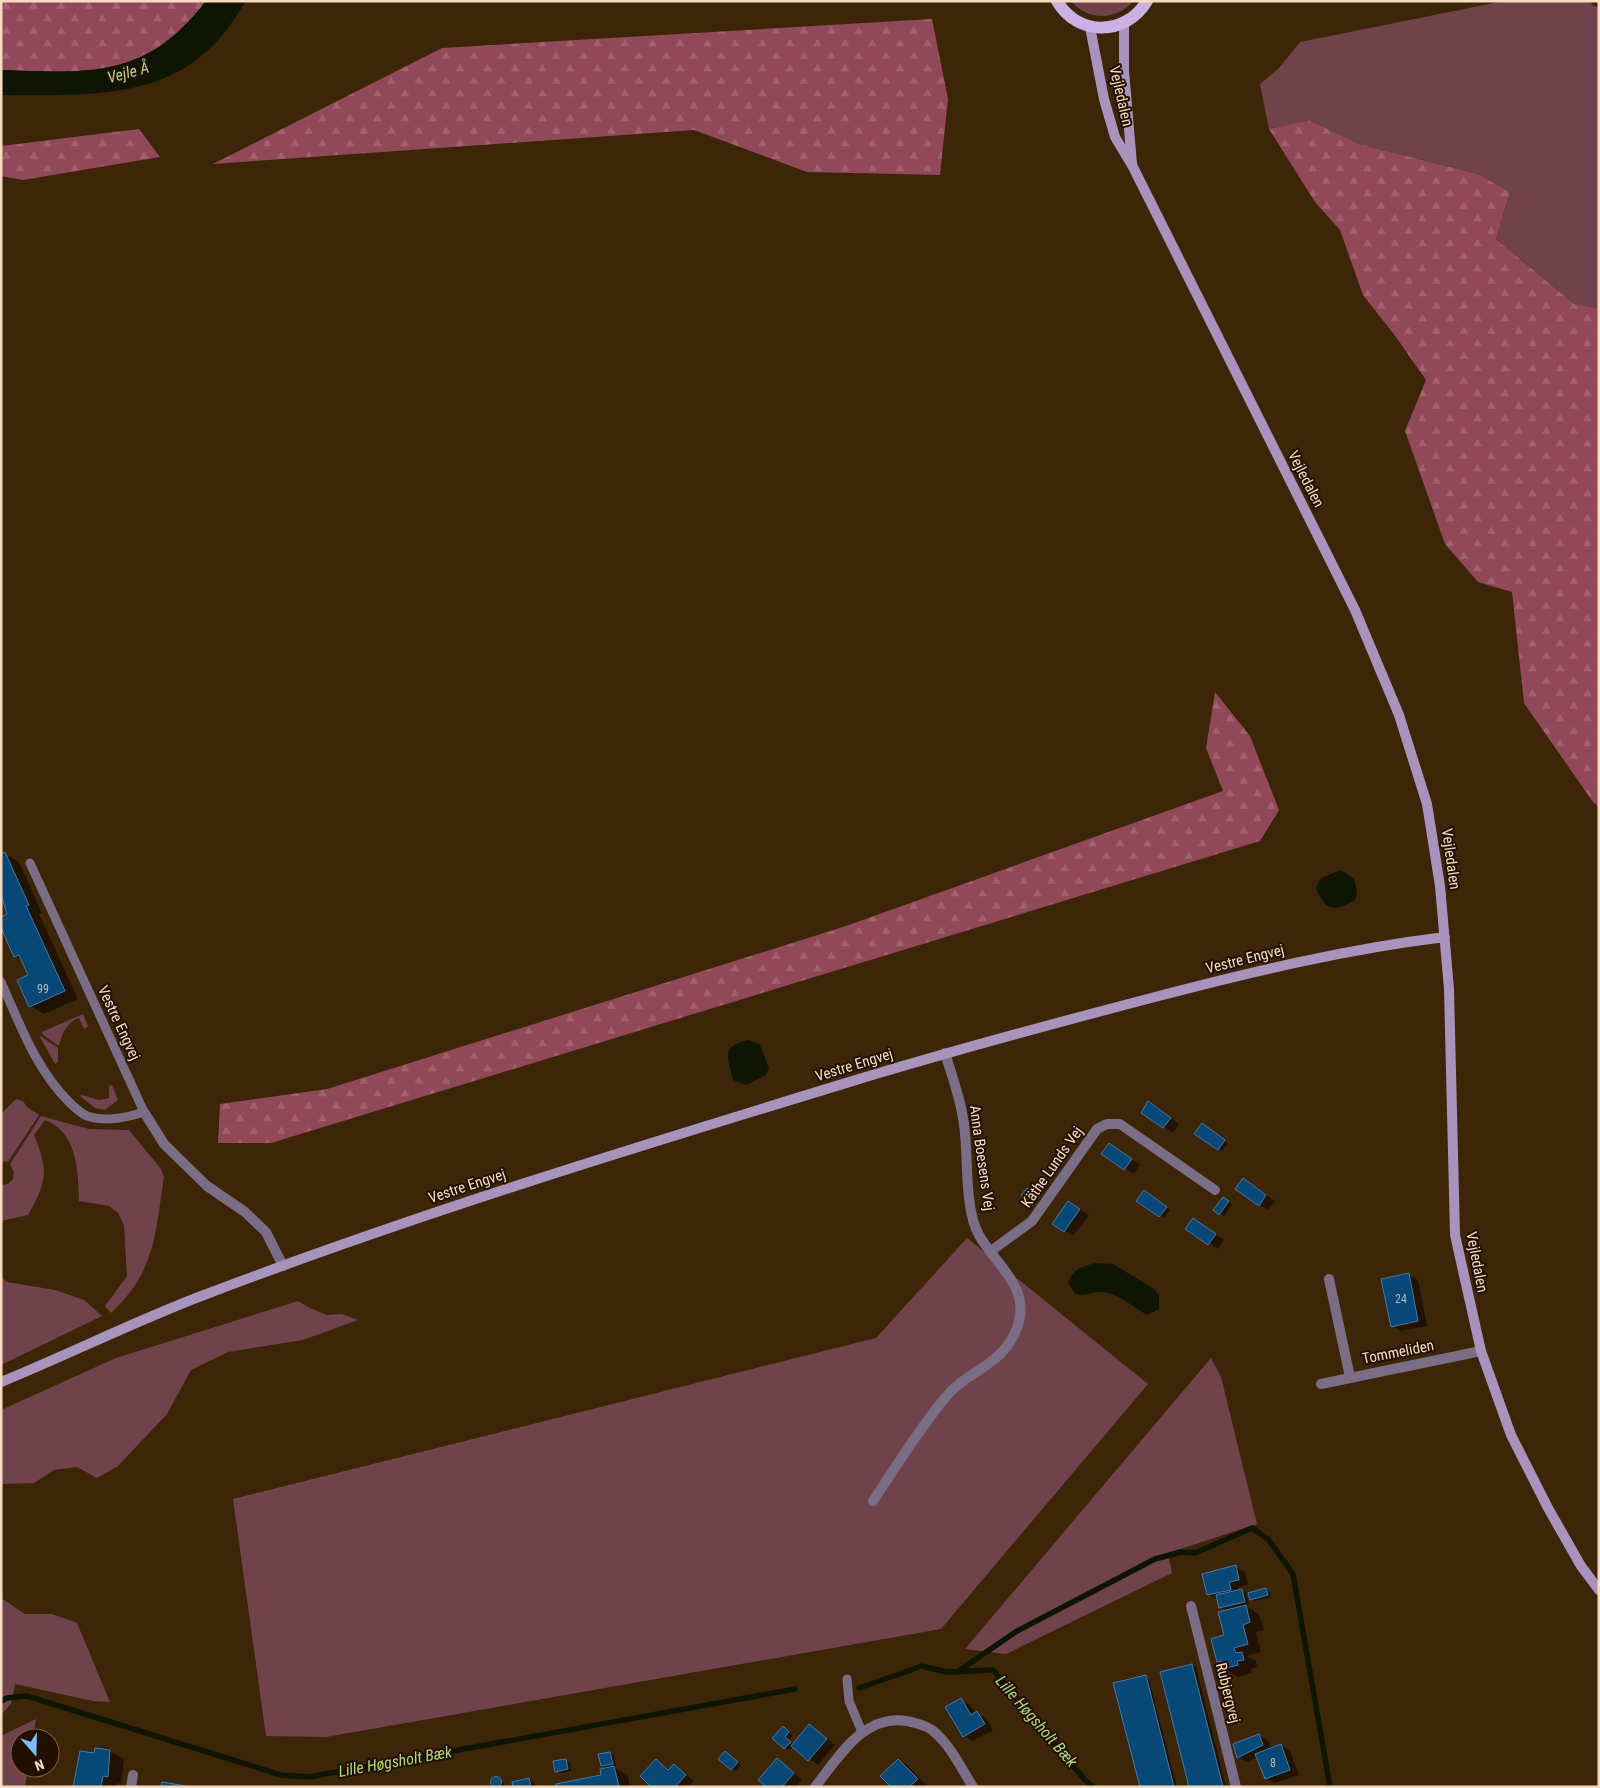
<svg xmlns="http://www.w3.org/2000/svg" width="1600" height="1788" font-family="'Roboto Condensed',sans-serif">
<defs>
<pattern id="forest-firs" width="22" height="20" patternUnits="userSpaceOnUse" patternTransform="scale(1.25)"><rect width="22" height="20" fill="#914858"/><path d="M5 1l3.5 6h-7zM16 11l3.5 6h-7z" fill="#a1626e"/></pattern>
</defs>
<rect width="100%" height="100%" fill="#3d2508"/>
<path fill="#70434c" d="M 1071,1 L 1134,1 C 1116,20 1089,22 1071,1 Z
M 1504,1 L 1590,1 L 1593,6 L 1599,7 L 1599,308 L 1574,304 L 1496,239 L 1510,192 L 1478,174 L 1359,144 L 1309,120 L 1269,129 L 1260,84 L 1279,68 L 1300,42 Z
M 83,1014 L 88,1026 L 84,1029 L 79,1018 C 68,1021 61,1035 59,1046 L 43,1035 L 42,1032 Z
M 39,1035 L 58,1048 L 58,1062 L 55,1064 Z
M 112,1085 L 118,1100 L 105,1110 L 95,1108 L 80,1096 L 82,1095 L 99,1100 L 109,1098 L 109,1086 Z
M 16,1099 L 23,1101 L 27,1107 L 39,1115 L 8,1162 L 1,1161 L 1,1114 Z
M 41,1116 L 89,1129 L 129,1130 L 161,1169 L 164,1177 C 155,1234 156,1271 111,1313 L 105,1306 L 127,1276 L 124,1225 L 118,1213 L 109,1206 L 79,1201 C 78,1171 78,1133 45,1120 L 34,1135 C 49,1172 47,1181 28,1215 L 1,1221 L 1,1185 L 8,1184 L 13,1179 L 14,1172 L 10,1164 Z
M 967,1238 L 1148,1384 L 941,1629 L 326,1737 L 266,1736 L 233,1499 L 876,1338 Z
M 1,1277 L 7,1282 L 55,1290 L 84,1300 L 102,1316 L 1,1365 Z
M 298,1301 L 310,1308 L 327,1315 L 342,1314 L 358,1320 L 303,1340 L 228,1352 L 191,1370 L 167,1414 L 118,1466 L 97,1478 L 77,1467 L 54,1470 L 34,1483 L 1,1484 L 1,1410 L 116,1358 Z
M 1211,1358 L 1221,1377 L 1257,1524 L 1168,1553 L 1172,1573 L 1006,1654 L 965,1649 Z
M 1,1598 L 25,1614 L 52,1614 L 77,1623 L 110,1702 L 93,1701 L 15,1684 L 11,1704 L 1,1715 Z
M 36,1719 L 33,1738 L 20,1738 L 20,1768 L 28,1768 L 25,1787 L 1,1787 L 1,1736 Z"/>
<path fill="url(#forest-firs)" d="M 1,1 L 206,1 C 146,79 90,73 1,70 Z
M 932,19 L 948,99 L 940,175 L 807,172 L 694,130 L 213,164 L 442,48 Z
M 1309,120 L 1359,144 L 1478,174 L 1510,192 L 1496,239 L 1574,304 L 1599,308 L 1599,807 L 1593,802 L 1524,703 L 1512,592 L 1478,582 L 1445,544 L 1405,431 L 1426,380 L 1396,337 L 1363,295 L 1340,230 L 1315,202 L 1269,129 Z
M 139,129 L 160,157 L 23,180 L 1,176 L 1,146 Z
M 1215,692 L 1250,736 L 1279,810 L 1260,841 L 271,1143 L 218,1143 L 220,1104 L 327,1089 L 846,926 L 1223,791 L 1206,748 Z"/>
<path fill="#0e1603" d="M 206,1 L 246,1 C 235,19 222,38 206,52 C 151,102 70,94 1,95 L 1,70 C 91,73 146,79 206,1 Z
M 1341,870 L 1354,879 L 1357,891 L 1355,900 C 1334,912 1326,912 1316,888 L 1321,878 Z
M 749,1040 L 760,1045 L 769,1069 L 766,1075 L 746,1085 L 733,1080 C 728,1057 720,1046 749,1040 Z
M 1096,1263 L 1113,1264 L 1154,1289 L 1159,1295 L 1159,1309 L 1147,1315 C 1134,1307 1117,1293 1102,1292 C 1092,1291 1085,1297 1075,1294 L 1068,1282 C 1073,1269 1083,1266 1096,1263 Z"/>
<path fill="#0007" d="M 5,854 L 19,862 L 42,913 L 39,914 L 78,999 L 44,1014 L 30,1006 L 30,975 L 23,961 L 15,956 Z
M 1158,1108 L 1179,1124 L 1173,1133 L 1142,1112 Z
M 1206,1127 L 1228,1143 L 1222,1151 L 1218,1149 Z
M 1118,1150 L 1140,1165 L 1134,1174 L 1103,1154 Z
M 1253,1185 L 1275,1201 L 1268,1210 L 1259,1205 Z
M 1027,1190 L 1035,1195 L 1031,1201 L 1027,1198 Z
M 1148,1194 L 1170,1210 L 1164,1218 L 1138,1201 Z
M 1223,1199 L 1232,1204 L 1224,1216 L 1215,1210 Z
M 1077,1207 L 1089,1215 L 1073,1236 L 1053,1223 Z
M 1193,1219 L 1224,1240 L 1218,1249 L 1187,1228 Z
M 1408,1275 L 1418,1280 L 1427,1326 L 1401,1331 L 1392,1326 Z
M 1236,1567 L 1245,1572 L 1248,1585 L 1238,1587 L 1238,1591 L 1246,1592 L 1249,1604 L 1244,1605 L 1259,1614 L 1264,1630 L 1256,1632 L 1261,1652 L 1246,1656 L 1256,1661 L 1257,1667 L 1251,1669 L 1252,1673 L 1238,1677 L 1224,1669 L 1222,1664 L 1218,1661 L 1225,1636 L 1227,1611 L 1220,1607 L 1217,1599 L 1208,1594 Z
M 1266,1590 L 1270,1592 L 1271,1597 L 1255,1601 L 1251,1599 Z
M 1192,1665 L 1196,1667 L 1226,1787 L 1191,1787 Z
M 1145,1676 L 1149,1679 L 1177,1787 L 1141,1787 Z
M 961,1700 L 970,1705 L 976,1714 L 986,1718 L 993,1730 L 973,1741 L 964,1736 Z
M 810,1726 L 835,1745 L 818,1765 L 793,1746 L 789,1750 L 785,1748 L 783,1728 L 793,1735 L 788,1740 L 794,1744 Z
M 1259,1735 L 1268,1741 L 1271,1749 L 1281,1745 L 1290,1751 L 1299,1775 L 1275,1783 L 1266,1778 L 1258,1757 L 1247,1762 L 1238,1757 Z
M 110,1751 L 124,1759 L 121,1784 L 117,1783 L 116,1787 L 75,1787 L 95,1755 Z
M 610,1753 L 614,1756 L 616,1766 L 613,1767 L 628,1775 L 630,1787 L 558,1787 L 602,1776 L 607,1769 L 602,1766 Z
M 729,1755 L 741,1765 L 736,1771 L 732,1769 Z
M 566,1760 L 570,1763 L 571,1771 L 561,1773 L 557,1771 Z
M 656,1760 L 670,1770 L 674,1765 L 694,1781 L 688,1787 L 653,1787 Z
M 777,1760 L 802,1779 L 796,1787 L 768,1787 Z
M 898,1760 L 907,1765 L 926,1785 L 924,1787 L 893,1787 Z
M 493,1778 L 496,1778 L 504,1783 L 504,1787 L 492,1785 Z
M 529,1779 L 538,1787 L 514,1787 Z"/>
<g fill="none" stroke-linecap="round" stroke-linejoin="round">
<path stroke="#0e1603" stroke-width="5.5" d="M 957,1672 L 1017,1631 L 1155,1559 L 1181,1552 L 1195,1553 L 1252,1528 L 1268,1539 L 1293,1574 L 1330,1787
M 859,1688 L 922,1666 L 946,1672 L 993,1670 L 1085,1780 L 1093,1787
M 1,1701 L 7,1698 L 27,1696 L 281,1775 L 309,1777 L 795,1689"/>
</g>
<path fill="#074877" stroke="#4679a8" d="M 5,852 L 29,905 L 26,906 L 65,991 L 29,1007 L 17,980 L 28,975 L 19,955 L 14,957 L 1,928 L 1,917 L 7,914 L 1,895 L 1,854 Z
M 1148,1101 L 1171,1118 L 1163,1128 L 1141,1113 Z
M 1202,1123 L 1225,1140 L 1218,1150 L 1194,1134 Z
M 1109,1143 L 1132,1159 L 1124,1170 L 1101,1154 Z
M 1243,1178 L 1266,1195 L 1259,1206 L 1235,1189 Z
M 1027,1188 L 1032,1192 L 1027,1200 L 1021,1195 Z
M 1144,1190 L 1167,1207 L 1159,1217 L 1136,1201 Z
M 1223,1197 L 1229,1201 L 1219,1215 L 1213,1210 Z
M 1068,1201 L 1080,1209 L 1064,1232 L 1052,1224 Z
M 1193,1218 L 1216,1234 L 1208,1245 L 1185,1229 Z
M 1409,1273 L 1418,1321 L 1391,1327 L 1381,1279 Z
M 1236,1565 L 1239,1580 L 1229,1582 L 1231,1590 L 1207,1595 L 1202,1574 Z
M 1266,1588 L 1268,1595 L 1250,1600 L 1248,1593 Z
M 1242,1589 L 1245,1602 L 1219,1608 L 1216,1595 Z
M 1246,1605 L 1250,1622 L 1243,1625 L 1248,1644 L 1234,1648 L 1236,1653 L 1242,1652 L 1244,1660 L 1237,1661 L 1238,1665 L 1223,1669 L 1221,1661 L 1217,1662 L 1211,1639 L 1224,1635 L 1218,1612 Z
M 1192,1664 L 1223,1787 L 1189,1787 L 1160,1672 Z
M 1146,1675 L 1174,1787 L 1140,1787 L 1113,1683 Z
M 961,1698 L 971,1715 L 977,1711 L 985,1724 L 963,1737 L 945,1707 Z
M 809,1724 L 827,1739 L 808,1761 L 791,1746 Z
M 783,1726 L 789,1732 L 785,1737 L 791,1742 L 784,1749 L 772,1738 Z
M 1259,1734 L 1263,1745 L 1237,1758 L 1233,1744 Z
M 1281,1744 L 1290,1770 L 1265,1779 L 1255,1754 Z
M 95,1748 L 110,1750 L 108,1777 L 103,1776 L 101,1787 L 73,1787 L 80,1751 L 94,1753 Z
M 725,1751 L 738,1762 L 731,1770 L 718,1759 Z
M 610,1752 L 613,1764 L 601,1766 L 598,1754 Z
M 777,1758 L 794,1773 L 782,1787 L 766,1787 L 758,1780 Z
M 566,1759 L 568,1769 L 555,1772 L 553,1761 Z
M 656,1759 L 668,1770 L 674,1764 L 686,1775 L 675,1787 L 651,1787 L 640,1776 Z
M 898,1759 L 918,1779 L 909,1787 L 891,1787 L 880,1776 Z
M 614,1766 L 619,1787 L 557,1787 L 556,1784 L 601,1775 L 600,1769 Z
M490.5 1782a5.5 5.5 0 1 1 11 0a5.5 5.5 0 1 1-11 0Z
M 529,1778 L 531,1787 L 513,1787 L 512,1782 Z
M 162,1782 L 191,1787 L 161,1787 Z"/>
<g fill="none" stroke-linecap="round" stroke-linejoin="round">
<path stroke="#7a6e87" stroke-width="9" d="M 1,982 C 20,1024 35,1068 69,1102 C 74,1107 80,1113 87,1116 C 106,1122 125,1118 144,1112 L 30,863
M 847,1679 L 849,1701 L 862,1732"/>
<path stroke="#7a6e87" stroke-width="10" d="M 144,1112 L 164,1144 L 207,1186 L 245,1212 L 266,1232 L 283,1266
M 991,1251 L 1032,1221 L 1097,1129 L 1107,1124 L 1120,1124 L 1215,1190
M 1329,1279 L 1350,1377
M 1321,1384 L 1481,1351
M 873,1501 C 896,1467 918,1430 945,1398 C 967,1370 1002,1367 1017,1328 C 1032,1287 996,1266 979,1235 C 965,1211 968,1162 965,1134 C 963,1106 953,1079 945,1053
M 1191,1606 L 1236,1787
M 131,1787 L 133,1775
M 815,1787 C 839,1757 863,1714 907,1721 C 915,1723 925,1725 932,1730 C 950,1744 961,1768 973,1787"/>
<path stroke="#a793bb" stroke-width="10" d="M 1124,24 L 1124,71 L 1132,164
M 1090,27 L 1104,99 L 1115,137 L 1133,167 L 1355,610 L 1399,715 L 1427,804 L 1440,886 L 1449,989 L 1455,1235 L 1481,1351 L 1511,1435 L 1548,1508 L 1581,1566 L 1599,1590
M 1,1382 C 70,1354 135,1321 204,1295 C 422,1212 646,1144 869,1076 C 963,1048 1059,1022 1155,997 C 1251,972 1346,949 1445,937"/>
<path stroke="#cab0e4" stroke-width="12" d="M 1057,1 C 1078,37 1126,36 1147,1"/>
</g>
<g text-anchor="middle" stroke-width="4" stroke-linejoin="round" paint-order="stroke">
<g font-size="12" fill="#bbb7af">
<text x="43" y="993">99</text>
<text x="1401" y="1303">24</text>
<text x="1273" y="1767">8</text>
</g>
<g font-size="15" fill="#f7dcc2" stroke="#210f00">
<text transform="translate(1121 96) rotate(77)" y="5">Vejledalen</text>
<text transform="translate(1306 479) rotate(63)" y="5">Vejledalen</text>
<text transform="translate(1451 859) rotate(82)" y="5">Vejledalen</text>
<text transform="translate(1245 959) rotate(-14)" y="5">Vestre Engvej</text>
<text transform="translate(119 1023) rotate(65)" y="5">Vestre Engvej</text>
<text transform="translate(854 1065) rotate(-17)" y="5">Vestre Engvej</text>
<text transform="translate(982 1158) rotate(82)" y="5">Anna Boesens Vej</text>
<text transform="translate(1052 1167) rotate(-55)" y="5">Käthe Lunds Vej</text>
<text transform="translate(467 1186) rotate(-18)" y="5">Vestre Engvej</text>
<text transform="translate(1477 1262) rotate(79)" y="5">Vejledalen</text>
<text transform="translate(1398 1352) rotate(-11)" y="5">Tommeliden</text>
<text transform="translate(1228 1693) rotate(76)" y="5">Rubjergvej</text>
</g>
<g font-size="16" font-style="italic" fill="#b1d97a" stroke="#210f00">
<text transform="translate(128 72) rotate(-15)" y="6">Vejle Å</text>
<text transform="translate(1037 1721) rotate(49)" y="6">Lille Høgsholt Bæk</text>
<text transform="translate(395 1761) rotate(-10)" y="6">Lille Høgsholt Bæk</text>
</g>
</g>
<rect width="1600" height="1788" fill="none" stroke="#f7dcc2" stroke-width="5"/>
<g transform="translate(35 1753) rotate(160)"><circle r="24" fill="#210f00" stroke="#77614e"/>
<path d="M0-4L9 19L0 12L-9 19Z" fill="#7dbef9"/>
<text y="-8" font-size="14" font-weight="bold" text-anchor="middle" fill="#f7dcc2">N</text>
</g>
</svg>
